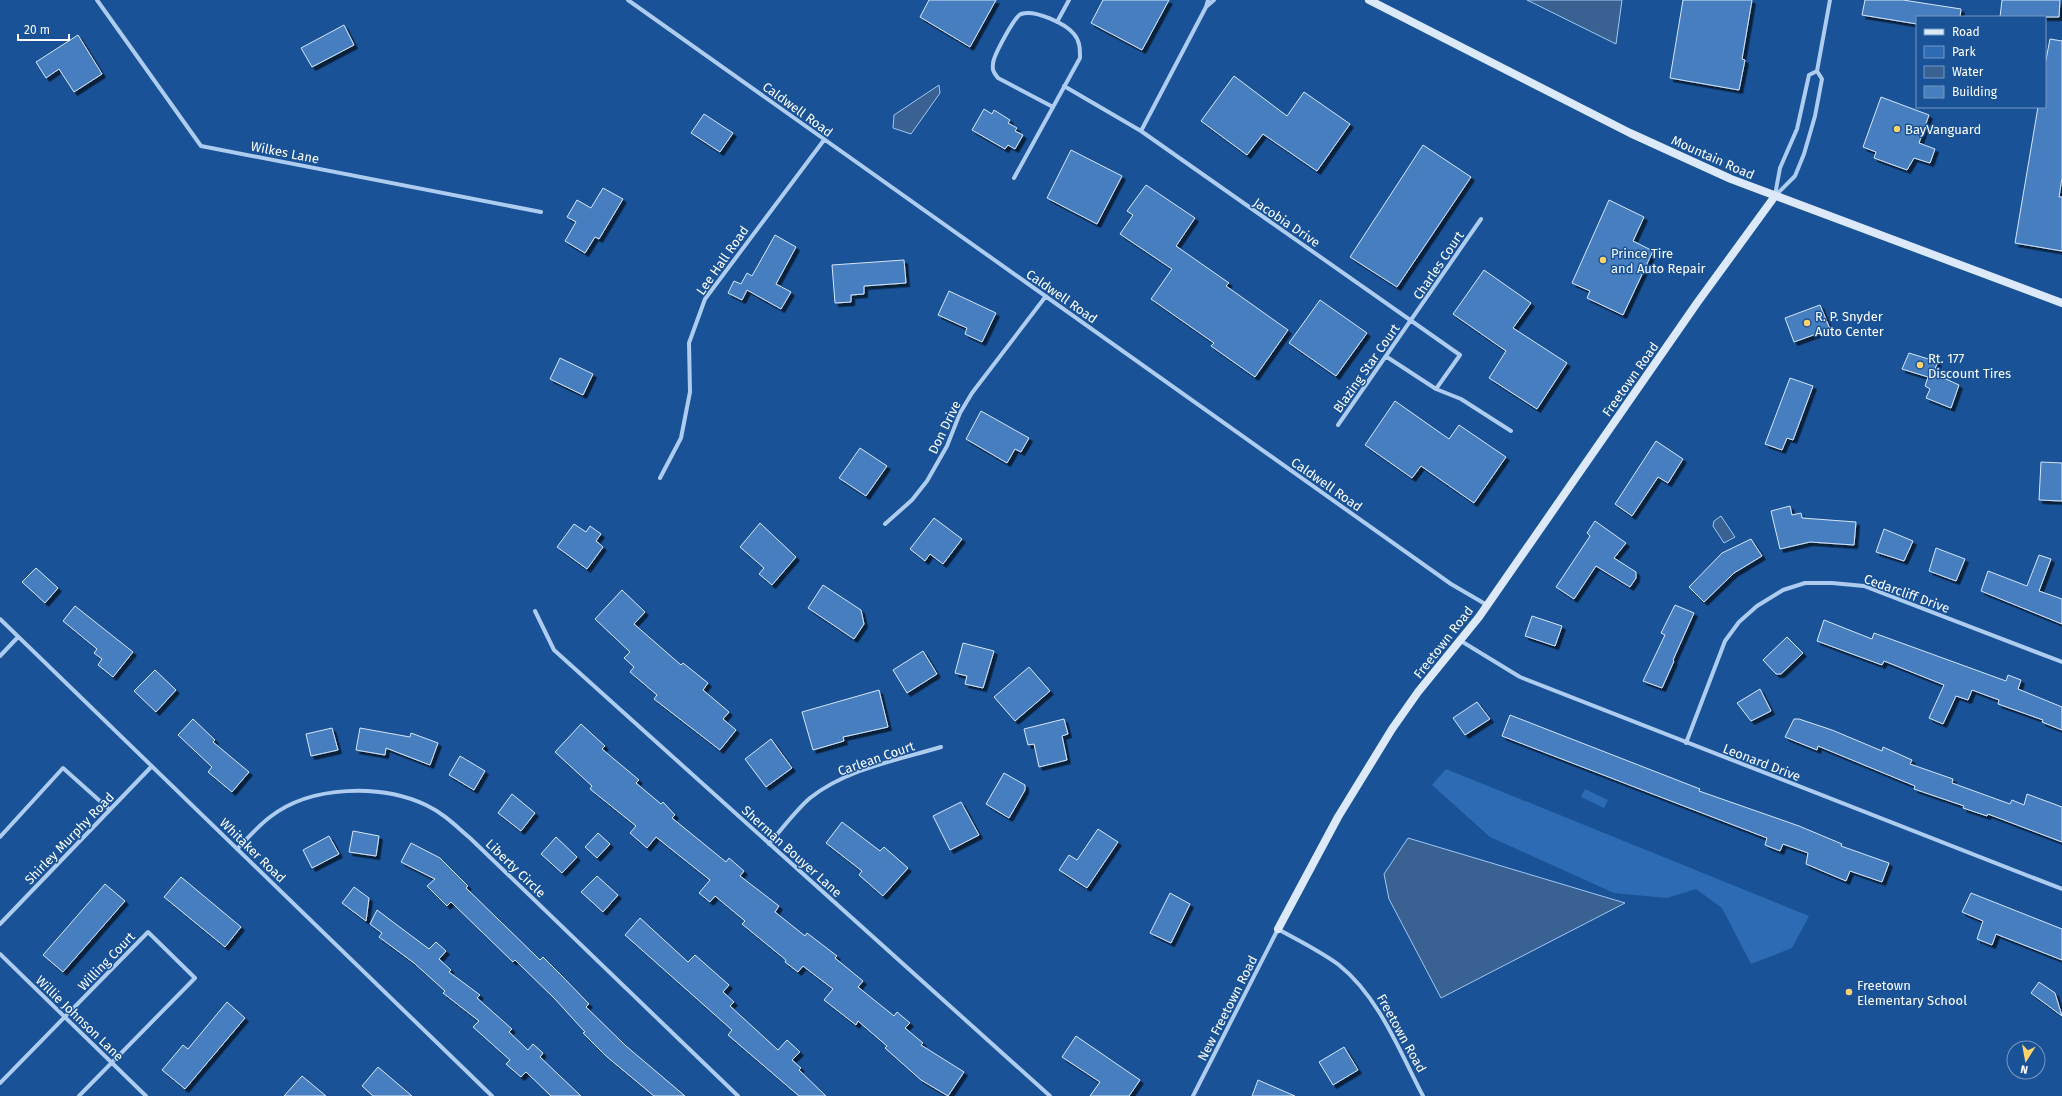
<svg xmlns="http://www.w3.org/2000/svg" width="2062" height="1096" font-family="'Fira Sans',sans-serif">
<defs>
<filter id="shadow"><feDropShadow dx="3.5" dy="3.5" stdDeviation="0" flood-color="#0009"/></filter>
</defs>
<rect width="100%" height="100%" fill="#195297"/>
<path fill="#2d6cb4" d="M 1446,769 L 1809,916 L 1792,948 L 1751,964 L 1722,908 L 1696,889 L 1667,898 L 1614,893 L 1490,837 L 1432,785 Z
M 1585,789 L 1608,800 L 1604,808 L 1581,797 Z"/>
<path fill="#396293" stroke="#a0c7f3" d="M 1527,0 L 1622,0 L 1616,44 Z
M 939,85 L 940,93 L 911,134 L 893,128 L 894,115 Z
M 1721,516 L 1735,537 L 1724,543 L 1713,526 L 1714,521 Z
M 1408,838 L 1625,903 L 1441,998 L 1389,899 L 1384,874 Z"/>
<path fill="#467ebf" stroke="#d4e6fb" filter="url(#shadow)" d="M 929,0 L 996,0 L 970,47 L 920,17 Z
M 1103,0 L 1169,0 L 1142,50 L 1091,23 Z
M 1683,0 L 1752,0 L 1742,59 L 1745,60 L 1739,90 L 1670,78 Z
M 1865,0 L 1903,0 L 1961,9 L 1960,17 L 1917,17 L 1917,24 L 1862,15 Z
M 2002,0 L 2060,0 L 2059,17 L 2000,17 Z
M 344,25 L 354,45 L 312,67 L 301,48 Z
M 78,35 L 102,74 L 74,92 L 59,69 L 46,78 L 36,62 Z
M 2050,39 L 2062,41 L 2062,178 L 2059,197 L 2062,197 L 2062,251 L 2015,243 L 2038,107 L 2045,107 L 2045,65 Z
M 1234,76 L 1287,116 L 1304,92 L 1350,124 L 1317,171 L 1263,134 L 1247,155 L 1201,121 Z
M 1881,97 L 1929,115 L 1919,143 L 1935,149 L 1930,163 L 1914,158 L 1907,170 L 1874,158 L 1876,152 L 1863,147 Z
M 984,109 L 992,114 L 994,110 L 1010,120 L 1008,123 L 1017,128 L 1015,131 L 1023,135 L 1015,149 L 1008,145 L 1005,149 L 972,130 Z
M 704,114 L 733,133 L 720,152 L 691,133 Z
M 1423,145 L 1471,177 L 1397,287 L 1350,257 Z
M 1071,150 L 1122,176 L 1097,224 L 1047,198 Z
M 1146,185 L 1195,218 L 1176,246 L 1229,283 L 1226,286 L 1288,330 L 1255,377 L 1211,346 L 1214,343 L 1151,299 L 1172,269 L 1120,234 L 1133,215 L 1127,211 Z
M 603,188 L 623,199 L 599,239 L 595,237 L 585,253 L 565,241 L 576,222 L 567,217 L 577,200 L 591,208 Z
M 1609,200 L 1644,217 L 1633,241 L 1653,251 L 1623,315 L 1587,298 L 1590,291 L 1572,283 Z
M 775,235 L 796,247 L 776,284 L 791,292 L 781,309 L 747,290 L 742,300 L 728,293 L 734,281 L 741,284 L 747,273 L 752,276 Z
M 904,260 L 906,283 L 864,286 L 864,294 L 851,295 L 851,302 L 835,303 L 832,265 Z
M 1484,270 L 1531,303 L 1513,328 L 1567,363 L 1537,409 L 1489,378 L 1506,351 L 1453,314 Z
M 949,291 L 996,313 L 982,342 L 965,334 L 967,328 L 938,315 Z
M 1320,300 L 1367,333 L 1336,376 L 1289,343 Z
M 1820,305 L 1830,329 L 1794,342 L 1785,318 Z
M 1909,353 L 1938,362 L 1933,373 L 1959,385 L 1951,408 L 1926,398 L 1930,389 L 1925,386 L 1928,377 L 1902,369 Z
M 560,358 L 593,374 L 583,395 L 550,379 Z
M 1790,378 L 1813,386 L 1793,440 L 1787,438 L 1782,450 L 1765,444 Z
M 1395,401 L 1449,439 L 1459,425 L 1506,457 L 1474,503 L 1421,466 L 1412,478 L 1365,445 Z
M 981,411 L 1029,438 L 1021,452 L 1015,449 L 1007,463 L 966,439 Z
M 1656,441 L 1683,459 L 1668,483 L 1658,477 L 1632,516 L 1615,504 Z
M 860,448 L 887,466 L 866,496 L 839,478 Z
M 2041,462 L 2062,463 L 2062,501 L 2039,500 Z
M 1790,506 L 1792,515 L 1801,513 L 1802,518 L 1856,522 L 1854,545 L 1810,542 L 1780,549 L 1771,511 Z
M 934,518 L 962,539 L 943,564 L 930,554 L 925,561 L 910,549 Z
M 1595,521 L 1626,543 L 1614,558 L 1636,572 L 1636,578 L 1630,587 L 1596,566 L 1574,599 L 1556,587 L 1590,536 L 1587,533 Z
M 760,523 L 796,557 L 772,585 L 759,574 L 764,568 L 740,547 Z
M 574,524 L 586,532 L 590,526 L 601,534 L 596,541 L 603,547 L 587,569 L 557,547 Z
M 1884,529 L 1913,541 L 1904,561 L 1876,552 Z
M 1751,539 L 1762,556 L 1734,573 L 1704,602 L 1689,587 L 1722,553 Z
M 1936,548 L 1965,559 L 1956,581 L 1929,571 Z
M 2039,555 L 2051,559 L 2039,591 L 2062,599 L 2062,624 L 1981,591 L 1988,571 L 2027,586 Z
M 36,568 L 58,588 L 45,603 L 22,582 Z
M 823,585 L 861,610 L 864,624 L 854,639 L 808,608 Z
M 622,590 L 645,612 L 634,624 L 681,665 L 683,663 L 708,683 L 703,690 L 729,712 L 723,719 L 736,730 L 720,750 L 654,699 L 657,695 L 630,672 L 634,667 L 624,658 L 630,652 L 595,619 Z
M 1675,605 L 1694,613 L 1673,660 L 1674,661 L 1662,688 L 1643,681 L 1665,635 L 1661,633 Z
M 75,606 L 133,652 L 113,677 L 98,665 L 102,659 L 94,653 L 97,649 L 63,621 Z
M 1532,616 L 1562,626 L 1555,646 L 1525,636 Z
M 1824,620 L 1872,639 L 1874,633 L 2006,681 L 2008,675 L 2021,680 L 2018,689 L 2062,707 L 2062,730 L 2042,722 L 2043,720 L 1998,704 L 1999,700 L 1972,690 L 1968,700 L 1956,696 L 1943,724 L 1929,718 L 1944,685 L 1884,661 L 1882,665 L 1817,641 Z
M 1787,637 L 1803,653 L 1781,674 L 1776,674 L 1763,660 Z
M 963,643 L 994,651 L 983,688 L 965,684 L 967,676 L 955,673 Z
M 923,651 L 937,674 L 907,693 L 893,670 Z
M 1029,667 L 1050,691 L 1015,721 L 994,697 Z
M 155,670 L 176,690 L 156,712 L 134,691 Z
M 1760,689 L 1771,711 L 1751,721 L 1737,703 Z
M 879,690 L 888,727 L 843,737 L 844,741 L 813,750 L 802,712 Z
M 1477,702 L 1490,719 L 1465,735 L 1453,718 Z
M 1510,715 L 1700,789 L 1699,791 L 1799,826 L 1842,844 L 1841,846 L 1889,863 L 1882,882 L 1850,871 L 1846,881 L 1806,864 L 1808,853 L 1783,844 L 1780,851 L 1765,845 L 1767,838 L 1502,736 Z
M 193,719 L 215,740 L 213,742 L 249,772 L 232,792 L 208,772 L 212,767 L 178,735 Z
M 1064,719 L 1068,734 L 1062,736 L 1067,760 L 1039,767 L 1034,744 L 1028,745 L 1024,729 Z
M 1794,719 L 1799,719 L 1832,730 L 1882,751 L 1883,747 L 1912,760 L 1910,764 L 1953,779 L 1952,783 L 2010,804 L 2012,800 L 2024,805 L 2027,794 L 2062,807 L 2062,842 L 1988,814 L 1987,816 L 1963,808 L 1964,806 L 1914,789 L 1915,786 L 1818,746 L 1817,750 L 1785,737 Z
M 581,724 L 605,746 L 602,749 L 639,780 L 636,783 L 661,804 L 663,802 L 675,815 L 672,818 L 726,862 L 729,858 L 744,871 L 740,876 L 779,906 L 775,912 L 805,936 L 807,933 L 837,956 L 835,958 L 863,981 L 858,987 L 894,1016 L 897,1012 L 910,1023 L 905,1028 L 923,1043 L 921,1045 L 964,1072 L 948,1096 L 921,1080 L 885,1048 L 887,1046 L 858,1021 L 856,1025 L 824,1000 L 833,989 L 803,966 L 798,972 L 785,962 L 786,960 L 742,924 L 745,921 L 715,896 L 710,902 L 699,893 L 710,880 L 656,837 L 647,848 L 630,833 L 636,826 L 590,789 L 592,786 L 555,752 Z
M 332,728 L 338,750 L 311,756 L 306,734 Z
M 360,728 L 410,737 L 411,733 L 438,743 L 430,765 L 386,748 L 385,755 L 356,750 Z
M 771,739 L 792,768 L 766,787 L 745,759 Z
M 460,756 L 485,771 L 474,790 L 449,775 Z
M 1004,773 L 1025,785 L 1025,790 L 1009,818 L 986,804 Z
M 512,794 L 535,813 L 521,831 L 498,813 Z
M 961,802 L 979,835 L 950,850 L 933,816 Z
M 842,822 L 880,851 L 884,847 L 908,868 L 883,896 L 859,875 L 862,871 L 826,843 Z
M 1098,829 L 1118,842 L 1087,888 L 1059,870 L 1069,855 L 1077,860 Z
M 353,831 L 379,836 L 376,856 L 349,852 Z
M 598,833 L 610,844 L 597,858 L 585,847 Z
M 329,836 L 339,854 L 312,868 L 303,850 Z
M 556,837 L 577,857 L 562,873 L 541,854 Z
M 411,843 L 440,858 L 468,886 L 466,888 L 540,960 L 543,957 L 563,977 L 589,1004 L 586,1007 L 626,1046 L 685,1096 L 654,1096 L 606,1056 L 583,1033 L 585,1032 L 555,999 L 515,960 L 513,962 L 451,902 L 447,906 L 427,886 L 435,879 L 401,862 Z
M 597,876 L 618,895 L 603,912 L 581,892 Z
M 181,877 L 241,927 L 225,947 L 164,897 Z
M 105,884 L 125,901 L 63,972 L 43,955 Z
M 354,887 L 369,898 L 366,921 L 342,903 Z
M 1170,893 L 1190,904 L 1171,943 L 1150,933 Z
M 1971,893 L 2062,929 L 2062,960 L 1996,934 L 1992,945 L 1977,939 L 1983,921 L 1962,912 Z
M 377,910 L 429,949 L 436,942 L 446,951 L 439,959 L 451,970 L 449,972 L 480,995 L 477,998 L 512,1029 L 509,1032 L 528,1050 L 533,1044 L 543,1053 L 540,1057 L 581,1096 L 551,1096 L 526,1072 L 521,1077 L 506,1064 L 510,1060 L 473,1027 L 479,1021 L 443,993 L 445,991 L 414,963 L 379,937 L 382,933 L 370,924 Z
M 640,918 L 688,962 L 695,955 L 729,985 L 723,992 L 734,1002 L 730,1006 L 778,1050 L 787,1040 L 800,1052 L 792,1060 L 801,1068 L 799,1070 L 826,1096 L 799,1096 L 728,1035 L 732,1030 L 625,935 Z
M 2039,982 L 2055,993 L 2062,1016 L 2031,993 Z
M 227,1002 L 245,1018 L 185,1089 L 162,1070 L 183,1045 L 188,1049 Z
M 1076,1036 L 1140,1080 L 1129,1096 L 1090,1096 L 1100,1082 L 1062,1057 Z
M 1344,1047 L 1358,1070 L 1333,1085 L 1319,1062 Z
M 378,1067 L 412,1096 L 373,1096 L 362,1086 Z
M 302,1076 L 326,1096 L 284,1096 Z
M 1258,1080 L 1295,1096 L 1252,1096 Z"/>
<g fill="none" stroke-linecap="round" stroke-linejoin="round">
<path stroke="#adccf0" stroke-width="4" d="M 97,0 L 201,146 L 541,212
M 628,0 L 1451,584 L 1487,605
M 1206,7 L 1214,0
M 1057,22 L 1069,0
M 1064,86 L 1141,131 L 1460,355 L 1436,389
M 1141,131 L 1206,7 L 1208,0
M 1014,178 L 1080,58 C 1080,49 1080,41 1074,34 C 1066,24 1035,9 1021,14 C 1015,16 993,56 993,64 C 992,70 994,73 998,78 L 1053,107
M 1775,195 L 1780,168 L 1797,129 L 1809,75 L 1817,71
M 1776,195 L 1795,176 L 1804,154 L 1815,116 L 1822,79 L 1817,71 L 1830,0
M 1387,357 L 1436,389 L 1461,399 L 1511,431
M 1338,425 L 1481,219
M 660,478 L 681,438 L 690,392 L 689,343 L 705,299 L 824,140
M 885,524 L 912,500 L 927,481 L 947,446 L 960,413 L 972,393 L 1046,296
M 535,611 L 554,650 L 1050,1096
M 0,619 L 492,1096
M 1461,641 L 1520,677 L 2062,889
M 0,656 L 18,637
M 1686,743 L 1725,641 L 1739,622 L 1757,606 L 1783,590 L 1805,583 L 1832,583 L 1864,586 L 2062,662
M 0,837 L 63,768 L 110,810
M 769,844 C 782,829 795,811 810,798 C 846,769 898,760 941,747
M 237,849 C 248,838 258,826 270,817 C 311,785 381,784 426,805 C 443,813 456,826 470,838 L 738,1096
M 0,924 L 152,766
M 0,954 L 146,1096
M 0,1083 L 148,932 L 195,978 L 79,1096
M 1193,1096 L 1278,929 C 1299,941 1320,951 1339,965 C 1379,997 1400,1052 1423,1096"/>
<path stroke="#dbe9fb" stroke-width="8" d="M 1369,0 L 1630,133 L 1731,179 L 2062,303
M 1278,929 L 1338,817 L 1392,729 L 1418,692 L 1479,617 L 1697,303 L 1775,196"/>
</g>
<g fill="#ffd36c" stroke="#195297" stroke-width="1.5">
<circle cx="1897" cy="129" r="4"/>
<circle cx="1603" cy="260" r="4"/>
<circle cx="1807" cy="323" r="4"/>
<circle cx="1920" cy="365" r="4"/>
<circle cx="1849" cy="992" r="4"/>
</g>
<g text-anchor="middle" stroke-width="3" stroke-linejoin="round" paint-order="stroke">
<g font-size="13" fill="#fff" stroke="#195297">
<text transform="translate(798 109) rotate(36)" y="5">Caldwell Road</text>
<text transform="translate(285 152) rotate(11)" y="5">Wilkes Lane</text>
<text transform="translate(1713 157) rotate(24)" y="5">Mountain Road</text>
<text transform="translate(1287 222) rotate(34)" y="5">Jacobia Drive</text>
<text transform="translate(722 260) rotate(-55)" y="5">Lee Hall Road</text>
<text transform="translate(1438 265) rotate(-56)" y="5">Charles Court</text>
<text transform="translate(1062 296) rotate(35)" y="5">Caldwell Road</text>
<text transform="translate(1366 368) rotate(-55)" y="5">Blazing Star Court</text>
<text transform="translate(1630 379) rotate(-55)" y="5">Freetown Road</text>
<text transform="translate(944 427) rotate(-64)" y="5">Don Drive</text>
<text transform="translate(1327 484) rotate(35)" y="5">Caldwell Road</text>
<text transform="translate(1907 593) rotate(20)" y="5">Cedarcliff Drive</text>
<text transform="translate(1443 642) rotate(-52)" y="5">Freetown Road</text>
<text transform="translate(876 758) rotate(-19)" y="5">Carlean Court</text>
<text transform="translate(1762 762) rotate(21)" y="5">Leonard Drive</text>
<text transform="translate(69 838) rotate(-46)" y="5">Shirley Murphy Road</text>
<text transform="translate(253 850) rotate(44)" y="5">Whitaker Road</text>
<text transform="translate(792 851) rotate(42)" y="5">Sherman Bouyer Lane</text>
<text transform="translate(516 868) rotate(44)" y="5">Liberty Circle</text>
<text transform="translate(106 961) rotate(-46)" y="5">Willing Court</text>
<text transform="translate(1227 1008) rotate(-63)" y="5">New Freetown Road</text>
<text transform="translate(80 1018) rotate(44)" y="5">Willie Johnson Lane</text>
<text transform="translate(1402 1033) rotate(61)" y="5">Freetown Road</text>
</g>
<g font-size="13" fill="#fff" stroke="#195297" text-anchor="start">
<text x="1905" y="134">BayVanguard</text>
<text x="1611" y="258">Prince Tire<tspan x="1611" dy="15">and Auto Repair</tspan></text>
<text x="1815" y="321">R. P. Snyder<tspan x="1815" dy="15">Auto Center</tspan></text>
<text x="1928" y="363">Rt. 177<tspan x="1928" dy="15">Discount Tires</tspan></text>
<text x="1857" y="990">Freetown<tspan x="1857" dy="15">Elementary School</tspan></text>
</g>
</g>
<rect x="1916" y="16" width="130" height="92" fill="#195297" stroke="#7597c1"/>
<rect x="1924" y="29" width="20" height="6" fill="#dbe9fb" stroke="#7597c1"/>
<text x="1952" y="36" font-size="12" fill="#ffffff">Road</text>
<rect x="1924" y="46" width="20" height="12" fill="#2d6cb4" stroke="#7597c1"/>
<text x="1952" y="56" font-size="12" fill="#ffffff">Park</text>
<rect x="1924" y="66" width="20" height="12" fill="#396293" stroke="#7597c1"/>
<text x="1952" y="76" font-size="12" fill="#ffffff">Water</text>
<rect x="1924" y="86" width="20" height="12" fill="#467ebf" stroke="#7597c1"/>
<text x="1952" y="96" font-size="12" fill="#ffffff">Building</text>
<g transform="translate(2026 1060) rotate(191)"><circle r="19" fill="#195297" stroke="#7597c1"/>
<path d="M0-3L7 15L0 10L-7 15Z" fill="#ffd36c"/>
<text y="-6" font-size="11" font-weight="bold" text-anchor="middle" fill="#ffffff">N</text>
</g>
<path d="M18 34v6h51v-6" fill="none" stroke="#ffffff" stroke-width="2"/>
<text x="24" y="34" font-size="12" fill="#ffffff" stroke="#195297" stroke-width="3" paint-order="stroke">20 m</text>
</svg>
